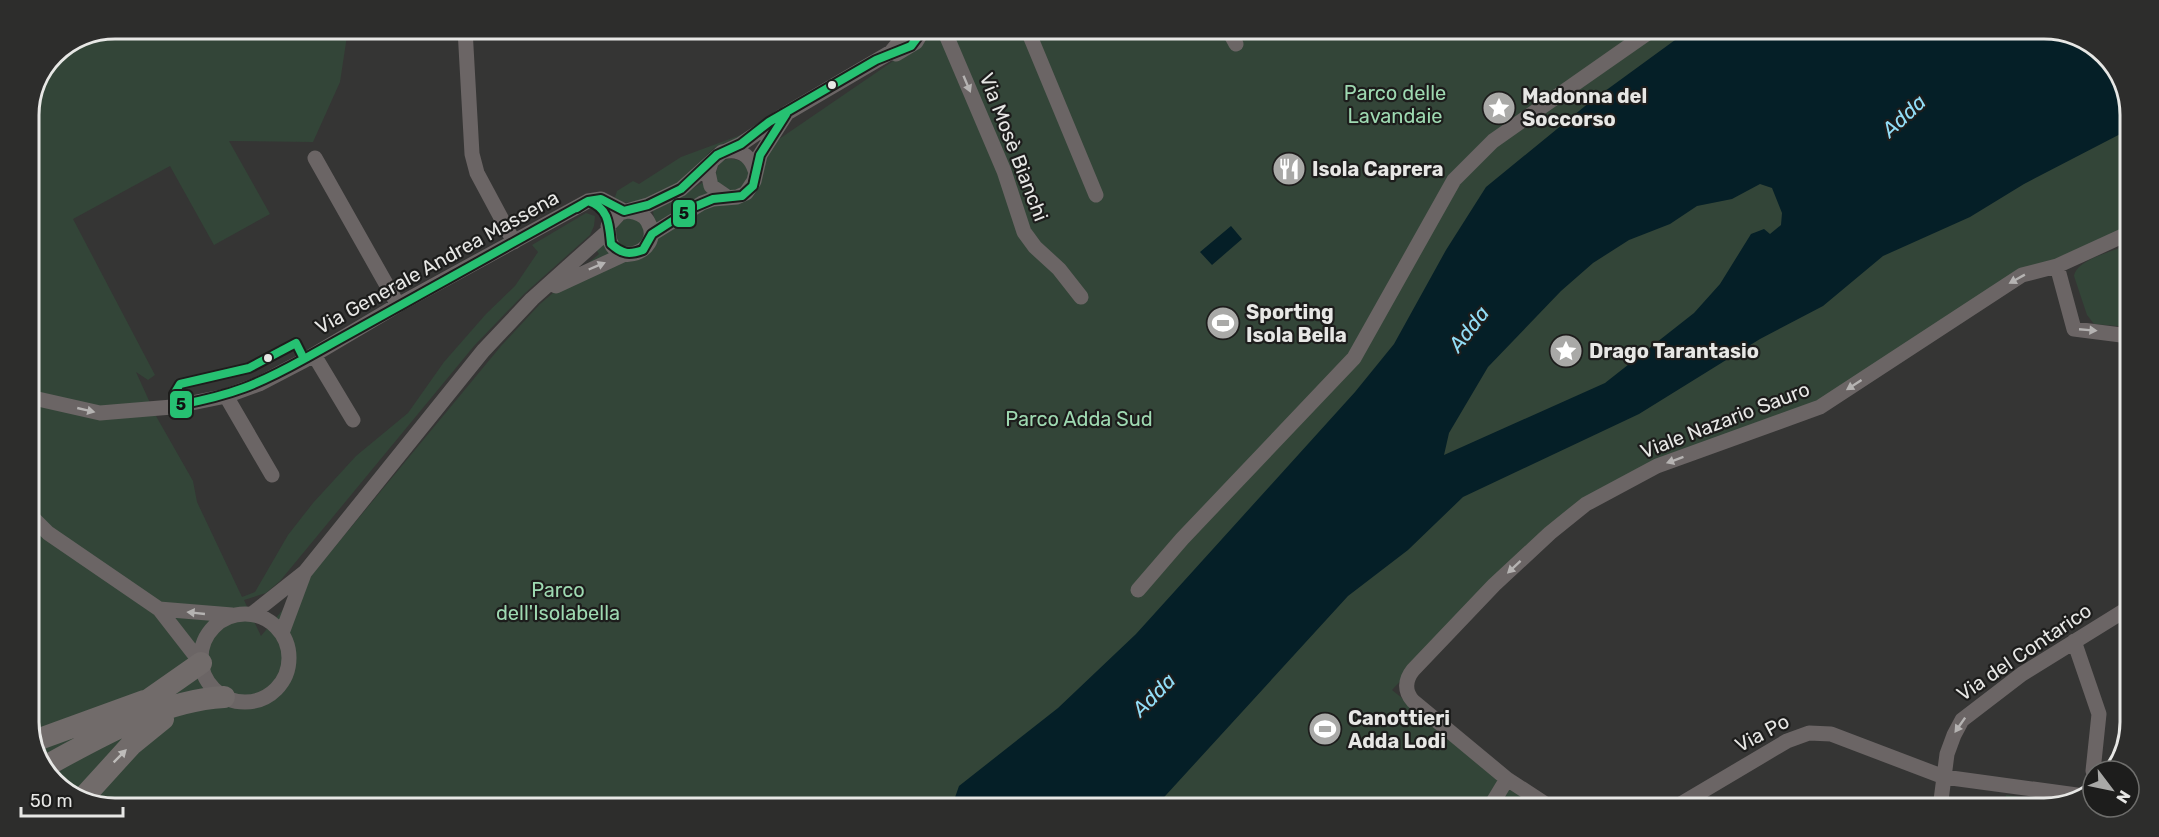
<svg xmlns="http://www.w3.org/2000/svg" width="2159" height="837" font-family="Rubik,sans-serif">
<rect width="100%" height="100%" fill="#353534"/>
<path fill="#334538" d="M 115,29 L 348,29 L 340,82 L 313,142 L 229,141 L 270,214 L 214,245 L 170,166 L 73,219 L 155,375 L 148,380 L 136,372 L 156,416 L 193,481 L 197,502 L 242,597 L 255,592 L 288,535 L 313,503 L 356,456 L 408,413 L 444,362 L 486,314 L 515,286 L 538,252 L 532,245 L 586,213 L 595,216 L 594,226 L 590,235 L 524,294 L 474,346 L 280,581 L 266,593 L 244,600 L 261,636 L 501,346 L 540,304 L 599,254 L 595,248 L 627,217 L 654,220 L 653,211 L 716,175 C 717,158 731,155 744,163 L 902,55 L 922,30 L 2072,33 L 2112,62 L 2130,109 L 2129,227 L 2063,258 L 1819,404 L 1609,487 L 1493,583 L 1392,690 L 1506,781 L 1545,807 L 87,804 L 46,774 L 29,728 L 29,110 L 54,54 Z
M 760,122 C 760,135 722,141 712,150 C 704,156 701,166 694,172 C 677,188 637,210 614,200 L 617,191 L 633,181 L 639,184 L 681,157 L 746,133 Z
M 2122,247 L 2129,268 L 2129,327 L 2094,324 L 2087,315 L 2074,276 C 2077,260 2108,253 2122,247 Z
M 2006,795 L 2064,803 L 2044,808 L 2004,808 Z"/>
<path fill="#051f27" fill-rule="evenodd" d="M 1686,32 L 2072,33 L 2112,62 L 2130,109 L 2130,129 L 2024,184 L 1970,217 L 1883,256 L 1823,306 L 1760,339 L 1639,414 L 1463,497 L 1408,550 L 1348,596 L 1156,806 L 952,806 L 959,786 L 1058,708 L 1136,634 L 1355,392 L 1394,344 L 1446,250 L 1486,187 L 1590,102 ZM 1760,184 L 1772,188 L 1782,213 L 1781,225 L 1770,234 L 1764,229 L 1751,234 L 1720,284 L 1694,313 L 1605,383 L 1444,455 L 1449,433 L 1488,367 L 1561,291 L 1593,263 L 1629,240 L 1670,224 L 1697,206 L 1732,199 Z
M 1231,226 L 1242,239 L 1212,265 L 1200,252 Z"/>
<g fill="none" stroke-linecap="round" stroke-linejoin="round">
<path stroke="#6b6565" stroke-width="15" d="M 465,29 L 472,154 L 477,173 L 514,242
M 944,30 L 1004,171 L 1024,232 L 1035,247 L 1059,269 L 1081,297
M 1028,31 L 1096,195
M 1229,31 L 1236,44
M 896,54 L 916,42 L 923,30
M 726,151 L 741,144 L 782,116
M 315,158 L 398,305
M 711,163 L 708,172 L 711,186 L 727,197
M 609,224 C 603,274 666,254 648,222 C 644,214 637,212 629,211
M 608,226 L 620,213 L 648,205 L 681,189 L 722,152 C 737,148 750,154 755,170
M 652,234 L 702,203 L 713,199 L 737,197 L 746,193 L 754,181 L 760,155 L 787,113 L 891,52 L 909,30
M 2057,266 L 2074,329 L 2129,336
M 556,286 L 625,254
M 314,355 L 353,420
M 226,396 L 272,475
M 29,397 L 100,413 L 172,407 L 226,396 L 259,384 L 305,360 L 398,305 L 588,201 L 601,199 L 624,211
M 29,514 L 48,533 L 159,609 L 201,663
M 1138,590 L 1182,539 L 1354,358 L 1454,180 L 1493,141 L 1649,32
M 159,609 L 232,615
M201 658a44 44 0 1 1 88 0a44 44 0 1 1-88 0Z
M 252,614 L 305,572 L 483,351 L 532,299 L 608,231
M 282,633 L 304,574
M 2074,641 L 2099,714 L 2093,771
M 1490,807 L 1507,779
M 1550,807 L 1507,779 L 1413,701 C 1404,691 1405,680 1413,670 L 1494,585 L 1550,533 L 1586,504 L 1657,466 L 1820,407 L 2022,275 L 2057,266 L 2129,233
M 1674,808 L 1787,741 L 1809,733 L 1831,734 L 1944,777 L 2084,796
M 1940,808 L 1947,754 L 1954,735 L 1962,720 L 2022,674 L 2127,609"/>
<path stroke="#716b6a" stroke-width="22" d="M 131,712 L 201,663
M 34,741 L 144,701
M 44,767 C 97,738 162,700 224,697
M 81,800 L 131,745 L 163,719"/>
<defs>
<path id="bus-1" d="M 577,208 L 588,201 C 609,208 609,224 611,244 C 622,254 629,255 643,250 L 652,234 L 694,207 L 713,199 L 742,196 L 753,186 L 760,155 L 786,114
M 296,343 L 304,359 C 257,385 232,395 179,405 L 174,394 L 180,384 L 249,368 Z
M 304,359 L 588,201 L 601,199 L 624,211 L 648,205 L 681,189 L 717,155 L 741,144 L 769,122 L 876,60 L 911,46 L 923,30"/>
</defs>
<use href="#bus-1" stroke="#1d1d1c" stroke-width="12"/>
<use href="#bus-1" stroke="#26c172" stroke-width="8"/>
</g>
<defs><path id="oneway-solid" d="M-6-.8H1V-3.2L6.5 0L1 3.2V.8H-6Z" transform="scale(1.5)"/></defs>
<g fill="#b5b3b2">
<use href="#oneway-solid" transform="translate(967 84) rotate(67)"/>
<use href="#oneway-solid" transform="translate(597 266) rotate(-23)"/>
<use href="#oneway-solid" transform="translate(2017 279) rotate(151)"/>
<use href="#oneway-solid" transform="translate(2088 330) rotate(5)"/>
<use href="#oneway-solid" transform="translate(1854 385) rotate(147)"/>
<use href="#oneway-solid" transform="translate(86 410) rotate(13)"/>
<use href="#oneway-solid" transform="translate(1675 460) rotate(160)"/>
<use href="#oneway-solid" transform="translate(1514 567) rotate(137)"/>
<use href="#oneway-solid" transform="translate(196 613) rotate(-174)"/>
<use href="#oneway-solid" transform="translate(1960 725) rotate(125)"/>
</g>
<use fill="#bebcba" href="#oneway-solid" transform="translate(120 756) rotate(-45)"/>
<defs>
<symbol id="sight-disc" viewBox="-11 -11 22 22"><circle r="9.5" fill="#a9a9a7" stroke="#1d1d1c"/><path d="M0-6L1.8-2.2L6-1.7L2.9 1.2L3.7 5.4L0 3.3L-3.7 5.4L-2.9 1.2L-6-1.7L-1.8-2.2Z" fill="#fff"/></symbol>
<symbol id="restaurant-disc" viewBox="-11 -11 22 22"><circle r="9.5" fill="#a9a9a7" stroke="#1d1d1c"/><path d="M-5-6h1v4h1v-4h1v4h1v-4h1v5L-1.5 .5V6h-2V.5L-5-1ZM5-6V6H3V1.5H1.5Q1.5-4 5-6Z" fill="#fff"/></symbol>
<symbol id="stadium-disc" viewBox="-11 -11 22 22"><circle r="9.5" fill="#a9a9a7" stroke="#1d1d1c"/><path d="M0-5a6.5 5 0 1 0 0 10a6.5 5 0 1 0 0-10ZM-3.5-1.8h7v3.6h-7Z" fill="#fff"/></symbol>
</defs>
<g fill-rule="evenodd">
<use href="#sight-disc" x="1480" y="89" width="38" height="38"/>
<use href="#restaurant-disc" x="1270" y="150" width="38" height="38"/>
<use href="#stadium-disc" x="1204" y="304" width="38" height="38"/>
<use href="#sight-disc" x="1547" y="332" width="38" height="38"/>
<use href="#stadium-disc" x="1306" y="710" width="38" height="38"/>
</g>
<g fill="#e7e7e5" stroke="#1d1d1c" stroke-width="2">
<circle cx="832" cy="85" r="5"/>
<circle cx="268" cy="358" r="5"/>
</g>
<g text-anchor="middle" stroke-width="4.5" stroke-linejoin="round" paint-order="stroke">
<g font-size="20" fill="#9ed9b1" stroke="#1d1d1c">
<text x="1395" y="100">Parco delle<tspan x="1395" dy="23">Lavandaie</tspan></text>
<text x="1079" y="426">Parco Adda Sud</text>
<text x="558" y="597">Parco<tspan x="558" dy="23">dell'Isolabella</tspan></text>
</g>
<g font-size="20" font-weight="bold" fill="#e7e7e5" stroke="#1d1d1c" text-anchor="start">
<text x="1522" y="103">Madonna del<tspan x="1522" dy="23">Soccorso</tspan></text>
<text x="1312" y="176">Isola Caprera</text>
<text x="1246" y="319">Sporting<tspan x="1246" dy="23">Isola Bella</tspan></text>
<text x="1589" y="358">Drago Tarantasio</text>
<text x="1348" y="725">Canottieri<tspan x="1348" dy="23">Adda Lodi</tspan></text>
</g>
<g font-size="20" fill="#e7e7e5" stroke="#1d1d1c">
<text transform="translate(1014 147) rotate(69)" y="7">Via Mosè Bianchi</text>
<text transform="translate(437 262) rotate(-29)" y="7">Via Generale Andrea Massena</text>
<text transform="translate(1725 420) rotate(-21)" y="7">Viale Nazario Sauro</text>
<text transform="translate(2024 652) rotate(-34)" y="7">Via del Contarico</text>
<text transform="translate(1762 733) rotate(-28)" y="7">Via Po</text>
</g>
<g font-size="21" font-style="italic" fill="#92ddf6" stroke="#1d1d1c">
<text transform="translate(1904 116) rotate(-43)" y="7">Adda</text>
<text transform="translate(1469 329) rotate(-52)" y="7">Adda</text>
<text transform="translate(1154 695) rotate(-45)" y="7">Adda</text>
</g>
</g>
<path d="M0 0H2159V837H0ZM115 39H2044A76 76 0 0 1 2120 115V722A76 76 0 0 1 2044 798H115A76 76 0 0 1 39 722V115A76 76 0 0 1 115 39Z" fill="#2d2d2c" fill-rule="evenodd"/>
<path fill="none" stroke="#e7e7e5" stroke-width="3" d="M115 39H2044A76 76 0 0 1 2120 115V722A76 76 0 0 1 2044 798H115A76 76 0 0 1 39 722V115A76 76 0 0 1 115 39Z"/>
<g stroke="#1d1d1c" stroke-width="2">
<rect x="672" y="199" width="24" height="29" rx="6" fill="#26c172"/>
<rect x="169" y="390" width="24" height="29" rx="6" fill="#26c172"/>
</g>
<g font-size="16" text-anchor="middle" font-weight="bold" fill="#111">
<text x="684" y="219">5</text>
<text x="181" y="410">5</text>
</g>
<g transform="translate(2111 789) rotate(122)"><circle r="28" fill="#1d1d1c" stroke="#6e6e6c" stroke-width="1.5"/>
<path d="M0-4.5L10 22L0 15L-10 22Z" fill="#a9a9a7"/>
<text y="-9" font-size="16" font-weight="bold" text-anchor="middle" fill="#e7e7e5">N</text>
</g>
<path d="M21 807v9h102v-9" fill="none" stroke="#e7e7e5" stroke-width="3"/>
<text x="30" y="807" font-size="18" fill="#e7e7e5" stroke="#1d1d1c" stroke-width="4.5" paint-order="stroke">50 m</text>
</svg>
